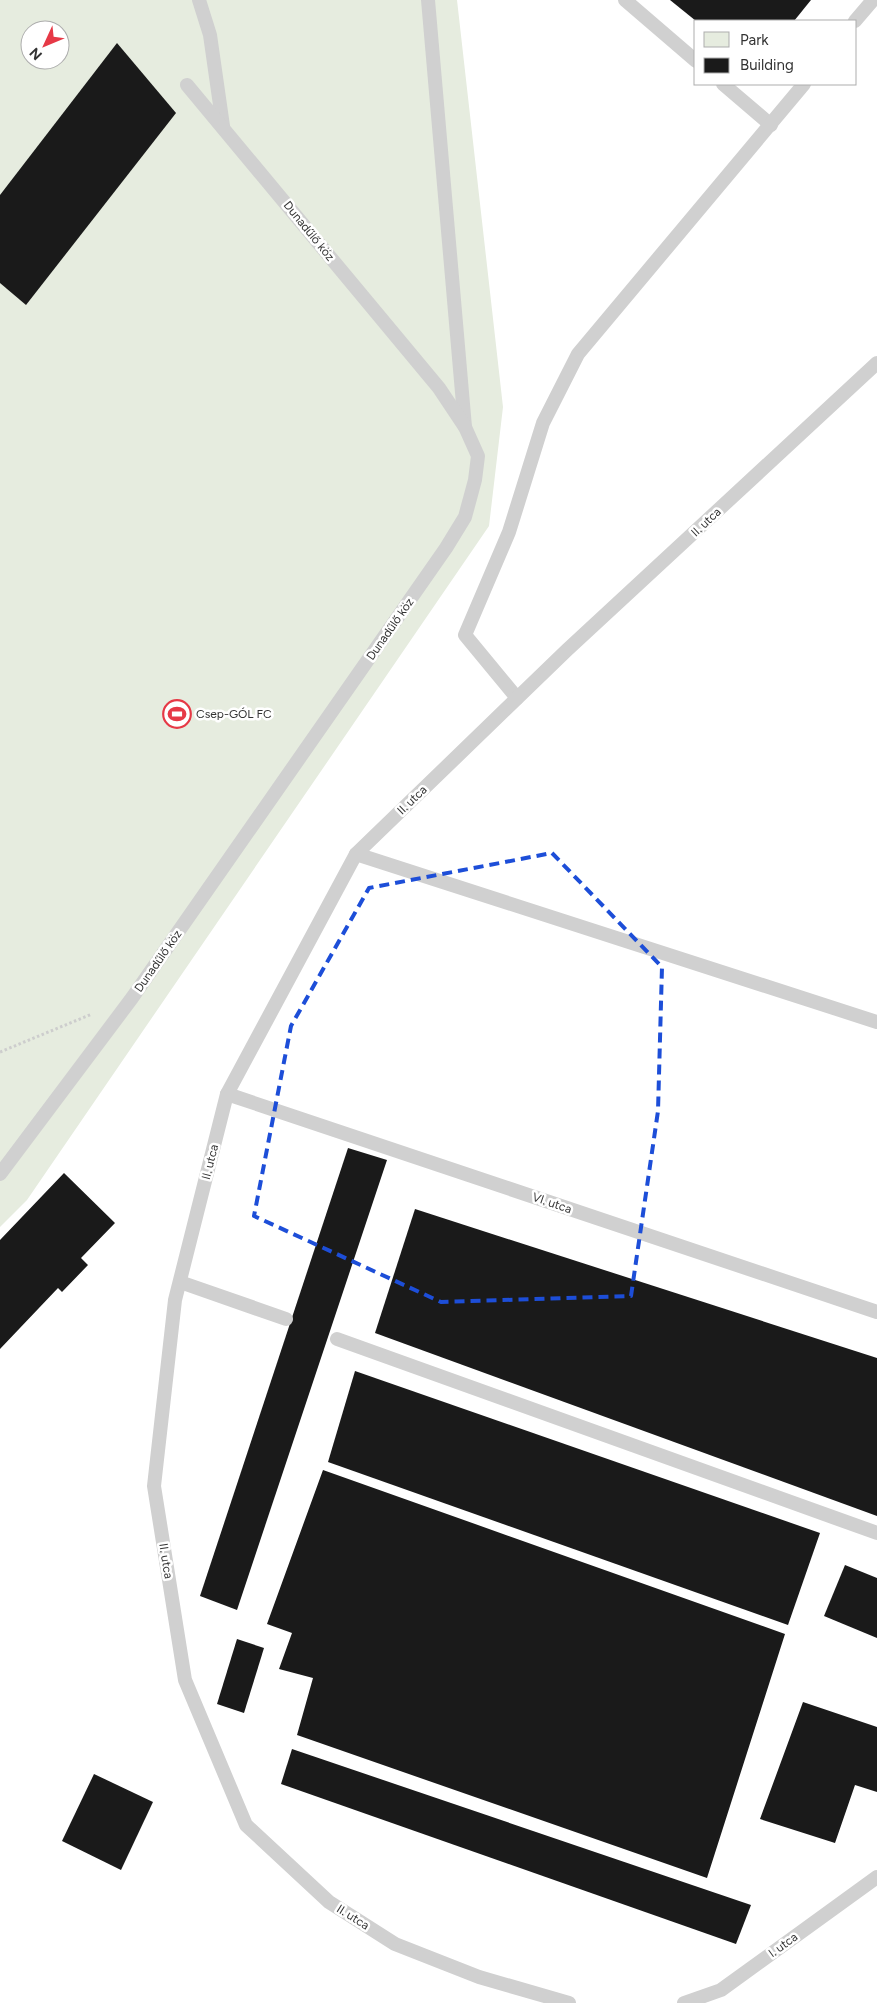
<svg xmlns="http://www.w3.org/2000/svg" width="877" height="2003" font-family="Figtree,sans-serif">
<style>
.green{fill:#e6ecdf;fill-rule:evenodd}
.building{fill:#1a1a1a}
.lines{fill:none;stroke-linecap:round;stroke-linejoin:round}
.path{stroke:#cdcdcd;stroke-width:3;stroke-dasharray:2.5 2.5;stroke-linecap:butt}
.service{stroke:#d0d0d0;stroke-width:14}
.marked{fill:none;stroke:#1d4ed8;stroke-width:4;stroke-dasharray:10 6;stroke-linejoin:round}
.labels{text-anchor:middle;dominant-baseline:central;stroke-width:5;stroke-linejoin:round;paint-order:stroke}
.street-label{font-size:12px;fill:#333;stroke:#fff}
.poi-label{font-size:12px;fill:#333;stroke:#fff;text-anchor:start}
</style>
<rect width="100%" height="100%" fill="#fff"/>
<!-- green -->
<path class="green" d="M 0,0 L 457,0 L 503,407 L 489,526 L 27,1200 L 0,1227 ZM 30,30 L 60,30 L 60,60 L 30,60 Z"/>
<!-- building -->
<g class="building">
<polygon points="670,0 811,0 794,21 696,21"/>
<polygon points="117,43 176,113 26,305 0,283 0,195"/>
<polygon points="348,1148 387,1160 237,1610 200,1596"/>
<polygon points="64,1173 115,1223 81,1258 88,1265 62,1292 58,1288 0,1349 0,1240"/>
<polygon points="415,1209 877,1358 877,1516 375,1333"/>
<polygon points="355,1371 820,1533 788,1625 328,1462"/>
<polygon points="323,1470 785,1634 707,1878 297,1735 313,1678 279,1669 292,1633 267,1624"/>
<polygon points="845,1565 877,1578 877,1638 824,1616"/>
<polygon points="237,1639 264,1648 244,1713 217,1704"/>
<polygon points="803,1702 877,1727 877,1792 855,1785 835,1843 760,1819"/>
<polygon points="292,1749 751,1905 736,1944 281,1784"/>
<polygon points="94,1774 153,1802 121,1870 62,1841"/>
</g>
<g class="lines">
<!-- path -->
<polyline class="path" points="0,1052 92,1014"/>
<!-- service -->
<g class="service">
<polyline points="199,0 210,35 223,126"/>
<polyline points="428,0 465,427"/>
<polyline points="625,0 696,61"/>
<polyline points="855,21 873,0"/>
<polyline points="723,84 771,125"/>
<polyline points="517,698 465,635 509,532 543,423 578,354 804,84"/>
<polyline points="356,854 877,1022"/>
<polyline points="227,1094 877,1312"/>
<polyline points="0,1174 132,998 446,548 465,517 475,480 478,456 465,427 439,388 187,85"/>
<polyline points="180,1282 286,1319"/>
<polyline points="337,1339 877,1533"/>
<polyline points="569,2003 479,1977 395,1944 329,1902 246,1825 185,1680 154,1486 175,1300 227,1094 356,854 567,650 877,363"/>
<polyline points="684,2003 721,1990 877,1877"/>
</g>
</g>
<!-- marked area -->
<path class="marked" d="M 552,853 L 662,967 L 658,1111 L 631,1296 L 441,1302 L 254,1216 L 291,1026 L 369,888 Z"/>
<!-- icons -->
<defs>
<symbol id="stadium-ring" viewBox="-11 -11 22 22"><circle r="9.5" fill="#fff" stroke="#e63946" stroke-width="1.5"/><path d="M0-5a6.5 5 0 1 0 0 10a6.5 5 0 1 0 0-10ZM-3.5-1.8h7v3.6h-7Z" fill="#e63946"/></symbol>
</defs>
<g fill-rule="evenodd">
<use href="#stadium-ring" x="161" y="698" width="32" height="32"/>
</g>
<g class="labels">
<!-- street labels -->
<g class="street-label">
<text transform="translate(309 231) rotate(51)">Dunadűlő köz</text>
<text transform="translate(706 522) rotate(-43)">II. utca</text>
<text transform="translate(390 629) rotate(-55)">Dunadűlő köz</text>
<text transform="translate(412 800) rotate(-44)">II. utca</text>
<text transform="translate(158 961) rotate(-55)">Dunadűlő köz</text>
<text transform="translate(210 1162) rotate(-76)">II. utca</text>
<text transform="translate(552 1203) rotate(19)">VI. utca</text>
<text transform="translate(166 1561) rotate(81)">II. utca</text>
<text transform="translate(353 1917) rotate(32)">II. utca</text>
<text transform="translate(783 1945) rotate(-36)">I. utca</text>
</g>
<!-- poi labels -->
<g class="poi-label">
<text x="196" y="714">Csep-GÓL FC</text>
</g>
</g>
<!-- legend -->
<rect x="694" y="20" width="162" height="65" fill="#ffffff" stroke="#adadad"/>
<rect x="704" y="32" width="25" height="15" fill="#e6ecdf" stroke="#adadad"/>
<text x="740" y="45" font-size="15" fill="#333333">Park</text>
<rect x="704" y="58" width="25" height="15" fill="#1a1a1a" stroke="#adadad"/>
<text x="740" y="70" font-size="15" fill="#333333">Building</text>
<!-- north arrow -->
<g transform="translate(45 45) rotate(226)"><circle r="24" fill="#ffffff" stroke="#adadad"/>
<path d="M0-4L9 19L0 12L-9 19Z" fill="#e63946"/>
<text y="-8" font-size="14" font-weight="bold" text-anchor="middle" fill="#333333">N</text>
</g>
</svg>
